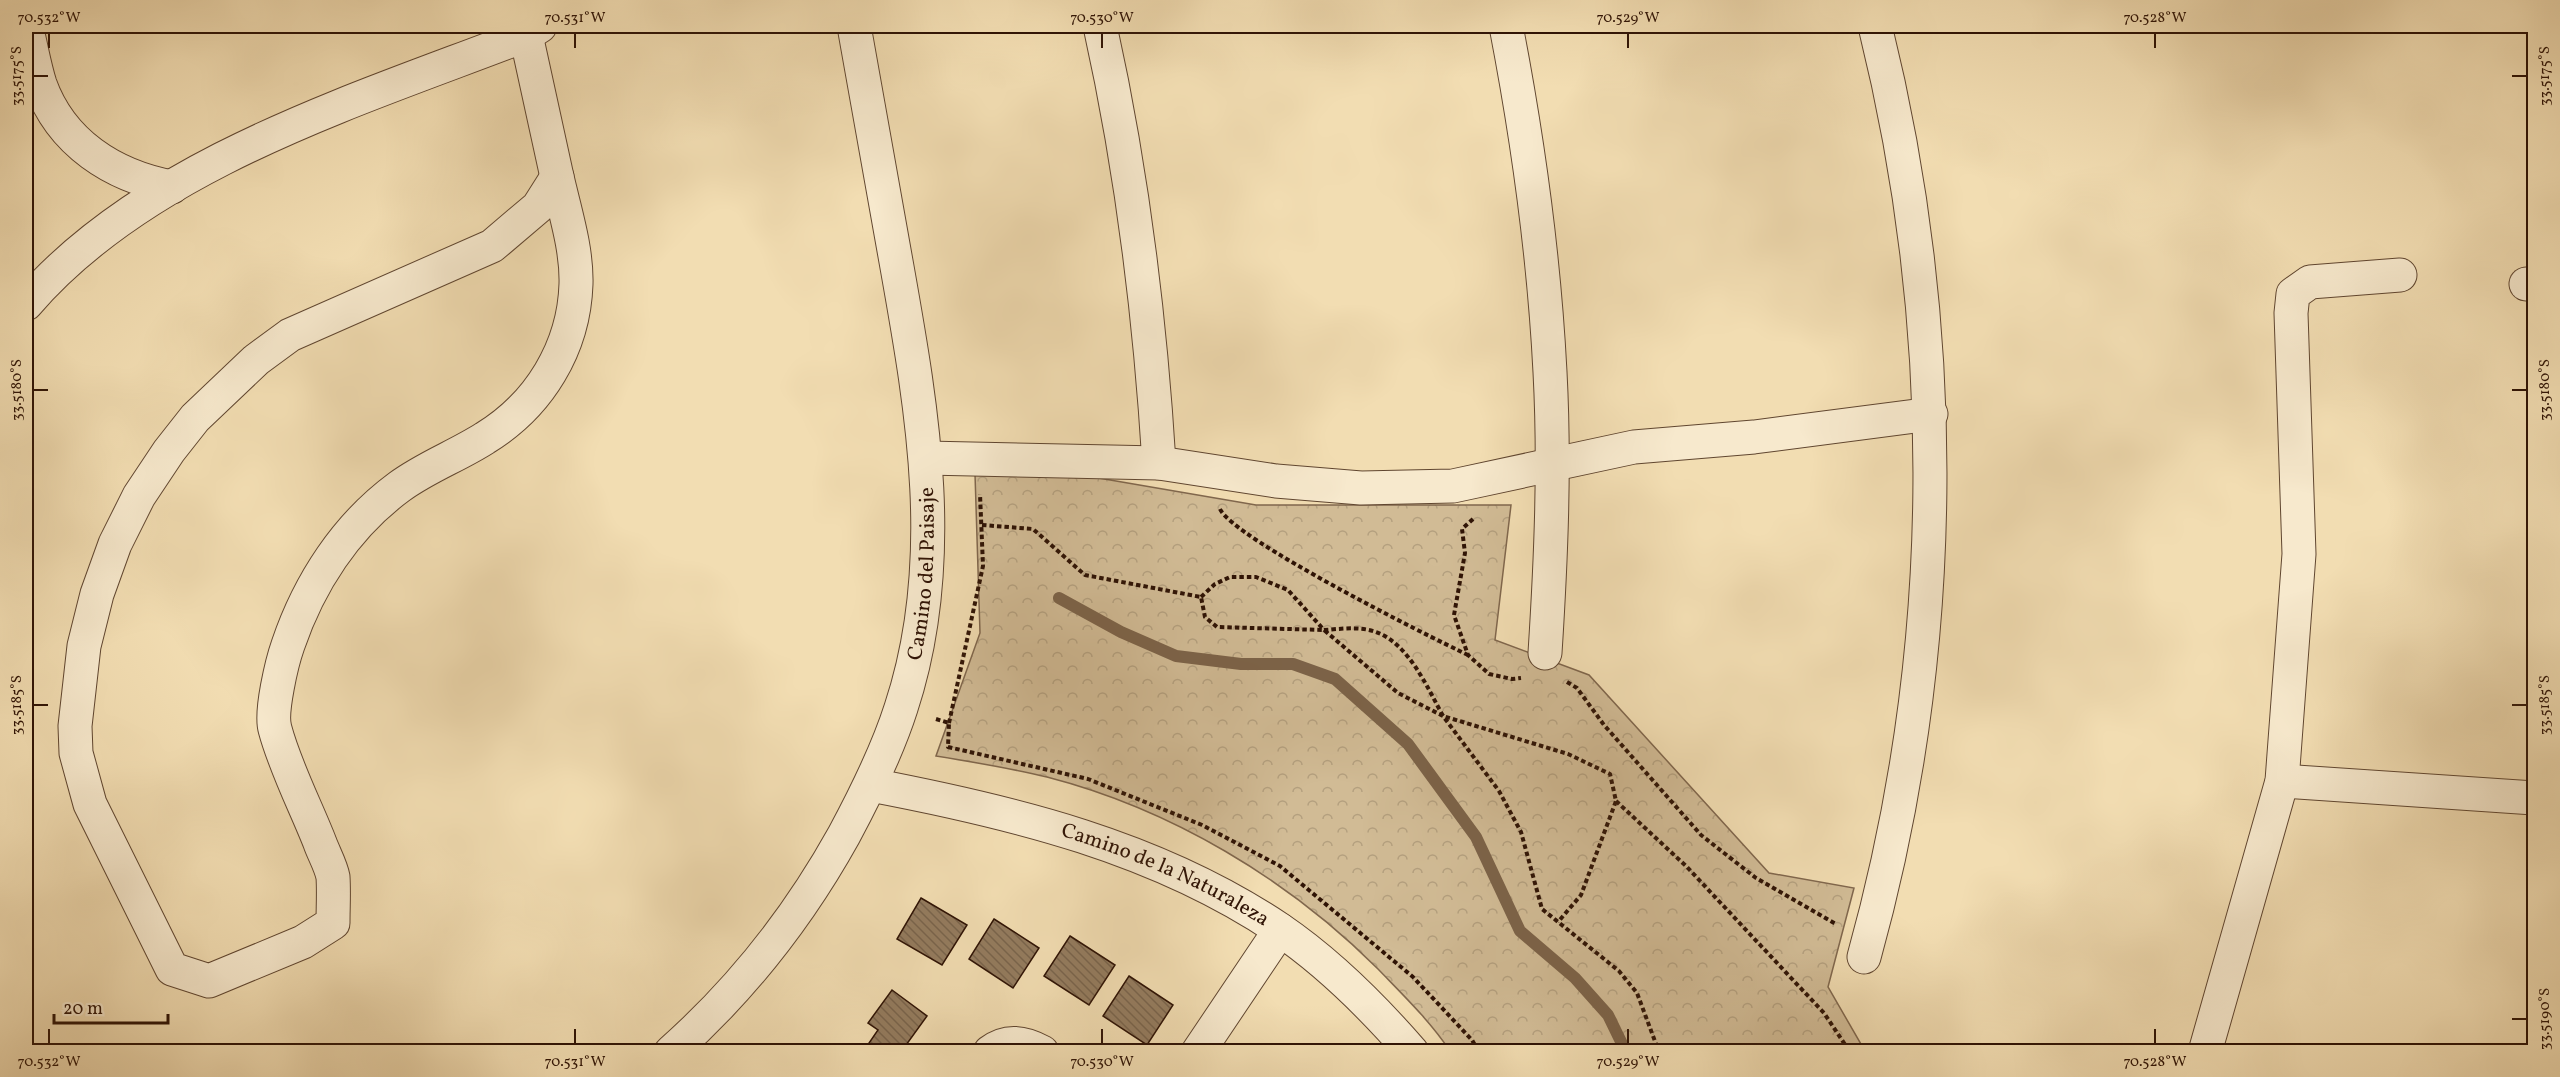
<svg xmlns="http://www.w3.org/2000/svg" width="2560" height="1077" font-family="Vollkorn,serif">
<style>
.park{fill:url(#park-crowns);stroke:#80674d;stroke-width:1.5}
.lines{fill:none;stroke-linecap:round;stroke-linejoin:round}
.stream{stroke:#7c6349;stroke-width:12}
.building{fill:url(#building-back-hatch);stroke:#2f1305;stroke-width:1.5}
.minor-casing{stroke:#604630;stroke-width:35}
.path{stroke:#2f1305;stroke-width:4;stroke-dasharray:4.5 3;stroke-linecap:butt}
.minor{stroke:#f7e9cd;stroke-width:33}
.ticks{fill:none;stroke:#2f1305;stroke-width:2}
.labels{text-anchor:middle;dominant-baseline:central;stroke-width:5;stroke-linejoin:round;paint-order:stroke}
.street-label{font-size:21px;fill:#2f1305;stroke:#f7e9cd}
.neatline{fill:none;stroke:#2f1305;stroke-width:2}
.ticks-label{font-size:15px;text-anchor:middle;fill:#2f1305}
</style>
<defs>
<pattern id="park-crowns" width="20" height="18" patternUnits="userSpaceOnUse" patternTransform="scale(1.5)"><rect width="20" height="18" fill="#d1bb95"/><path d="M2 6a3 3 0 1 1 6 0M12 15a3 3 0 1 1 6 0" fill="none" stroke="#b4a07f"/></pattern>
<pattern id="building-back-hatch" width="6" height="6" patternUnits="userSpaceOnUse" patternTransform="scale(1.5)"><rect width="6" height="6" fill="#947c5f"/><path d="M-1 5l2 2M0 0l6 6M5-1l2 2" fill="none" stroke="#79644c"/></pattern>
</defs>
<rect width="100%" height="100%" fill="#f2ddb2"/>
<filter id="stains"><feTurbulence type="fractalNoise" baseFrequency=".00333" numOctaves="4"/><feColorMatrix values="0 0 0 0 .2 0 0 0 0 .09 0 0 0 0 .02 0 0 0 .5 -.17"/></filter>
<radialGradient id="worn" r=".72"><stop offset=".6" stop-color="#630" stop-opacity="0"/><stop offset="1" stop-color="#630" stop-opacity=".3"/></radialGradient>
<!-- park -->
<path class="park" d="M 975,474 L 1081,475 L 1256,505 L 1511,505 L 1495,640 L 1589,675 L 1769,873 L 1854,888 L 1828,987 L 1865,1051 L 1450,1051 C 1430,1021 1403,995 1378,969 C 1288,879 1171,809 1047,777 C 1010,768 973,762 936,756 L 980,633 Z"/>
<g class="lines">
<!-- stream -->
<polyline class="stream" points="1059,598 1121,632 1176,656 1241,664 1293,664 1335,679 1408,744 1476,837 1520,931 1575,978 1608,1015 1626,1052"/>
</g>
<!-- building -->
<g class="building">
<polygon points="921,898 967,925 942,965 897,939"/>
<polygon points="994,919 1039,948 1013,988 969,959"/>
<polygon points="1070,936 1115,965 1089,1005 1044,976"/>
<polygon points="1129,976 1173,1005 1147,1045 1103,1016"/>
<polygon points="892,990 927,1016 901,1052 880,1052 869,1043 878,1030 868,1023"/>
</g>
<g class="lines">
<defs>
<g id="minor">
<path d="M 26,26 C 31,45 34,65 40,84 C 61,143 113,176 172,187"/>
<path d="M 1100,26 C 1132,170 1150,315 1159,463"/>
<path d="M 1506,26 C 1528,140 1544,255 1550,372 C 1555,466 1551,559 1545,653"/>
<polyline points="526,35 557,177"/>
<path d="M 557,177 C 565,212 577,249 576,284 C 574,348 539,405 485,438 C 457,456 426,467 399,487 C 346,526 309,583 288,645 C 282,662 270,712 275,729 C 285,767 306,807 320,843 C 324,854 331,866 333,877 C 334,892 333,908 333,923 L 303,942 L 209,981 L 172,969 L 90,804 L 76,753 L 75,726 L 84,646 L 97,594 L 115,544 L 139,496 L 169,451 L 195,418 L 256,360 L 290,335 L 492,246 L 538,207 Z"/>
<polyline points="2526,284 2534,285"/>
<path d="M 26,304 C 146,164 358,100 526,35 L 540,26"/>
<polyline points="926,458 1159,463 1276,481 1361,488 1453,486 1634,447 1754,437 1931,414"/>
<polyline points="2282,781 2534,798"/>
<path id="s1" d="M 871,785 C 1013,812 1157,847 1279,929 C 1329,963 1372,1006 1412,1052"/>
<path d="M 1864,957 C 1949,652 1951,332 1875,26"/>
<path id="s2" d="M 671,1052 C 741,990 799,916 844,835 C 866,794 887,752 901,708 C 949,563 923,413 897,267 C 883,186 868,106 854,26"/>
<path d="M 990,1052 C 1007,1039 1024,1042 1042,1052"/>
<polyline points="1198,1052 1280,930"/>
<polyline points="2205,1052 2282,781 2299,554 2291,313 2293,294 2310,282 2400,275"/>
</g>
</defs>
<!-- minor casing -->
<use href="#minor" class="minor-casing"/>
<!-- path -->
<g class="path">
<path d="M 1220,509 C 1234,539 1428,636 1468,655"/>
<polyline points="1473,519 1462,529 1465,553 1454,615 1468,655 1489,674 1512,679 1521,678"/>
<polyline points="982,525 1033,529 1085,575 1201,597 1205,617 1217,627 1324,630 1398,693 1443,716 1499,791 1521,832 1542,909 1619,971 1637,993 1659,1052"/>
<path d="M 1201,597 L 1215,584 L 1230,577 L 1256,577 L 1288,590 L 1324,630 C 1340,629 1360,626 1376,632 C 1409,644 1427,687 1443,716 L 1568,754 L 1610,774 L 1616,801 L 1581,895 L 1558,922"/>
<polyline points="1567,682 1577,688 1604,725 1701,835 1756,878 1836,924"/>
<polyline points="936,719 949,723 948,747 1088,779 1202,825 1280,866 1413,977 1472,1040 1479,1052"/>
<polyline points="949,723 983,566 980,494"/>
<polyline points="1616,801 1686,866 1824,1013 1850,1052"/>
</g>
<!-- minor -->
<use href="#minor" class="minor"/>
</g>
<!-- ticks -->
<path class="ticks" d="M 49,33 L 49,48M 575,33 L 575,48M 1102,33 L 1102,48M 1628,33 L 1628,48M 2155,33 L 2155,48M 33,76 L 48,76M 2512,76 L 2527,76M 33,390 L 48,390M 2512,390 L 2527,390M 33,705 L 48,705M 2512,705 L 2527,705M 2512,1019 L 2527,1019M 49,1029 L 49,1044M 575,1029 L 575,1044M 1102,1029 L 1102,1044M 1628,1029 L 1628,1044M 2155,1029 L 2155,1044"/>
<g class="labels">
<!-- street labels -->
<g class="street-label">
<text stroke="none"><textPath href="#s2" startOffset="555">Camino del Paisaje</textPath></text>
<text stroke="none"><textPath href="#s1" startOffset="309">Camino de la Naturaleza</textPath></text>
</g>
</g>
<!-- margin -->
<rect width="2560" height="1077" fill="none" stroke="#f2ddb2" stroke-width="66"/>
<!-- scale -->
<path d="M54 1014v9h114v-9" fill="none" stroke="#2f1305" stroke-width="3"/>
<text x="63" y="1014" font-size="18" fill="#2f1305" stroke="#f7e9cd" stroke-width="4.5" paint-order="stroke">20 m</text>
<rect x="33" y="33" width="2494" height="1011" class="neatline"/>
<g class="ticks-label">
<text x="49" y="22">70.532°W</text>
<text x="575" y="22">70.531°W</text>
<text x="1102" y="22">70.530°W</text>
<text x="1628" y="22">70.529°W</text>
<text x="2155" y="22">70.528°W</text>
<text transform="translate(16 76) rotate(-90)" y="5">33.5175°S</text>
<text transform="translate(2544 76) rotate(-90)" y="5">33.5175°S</text>
<text transform="translate(16 390) rotate(-90)" y="5">33.5180°S</text>
<text transform="translate(2544 390) rotate(-90)" y="5">33.5180°S</text>
<text transform="translate(16 705) rotate(-90)" y="5">33.5185°S</text>
<text transform="translate(2544 705) rotate(-90)" y="5">33.5185°S</text>
<text transform="translate(2544 1019) rotate(-90)" y="5">33.5190°S</text>
<text x="49" y="1066">70.532°W</text>
<text x="575" y="1066">70.531°W</text>
<text x="1102" y="1066">70.530°W</text>
<text x="1628" y="1066">70.529°W</text>
<text x="2155" y="1066">70.528°W</text>
</g>
<rect width="100%" height="100%" filter="url(#stains)"/>
<rect width="100%" height="100%" fill="url(#worn)"/>
</svg>
